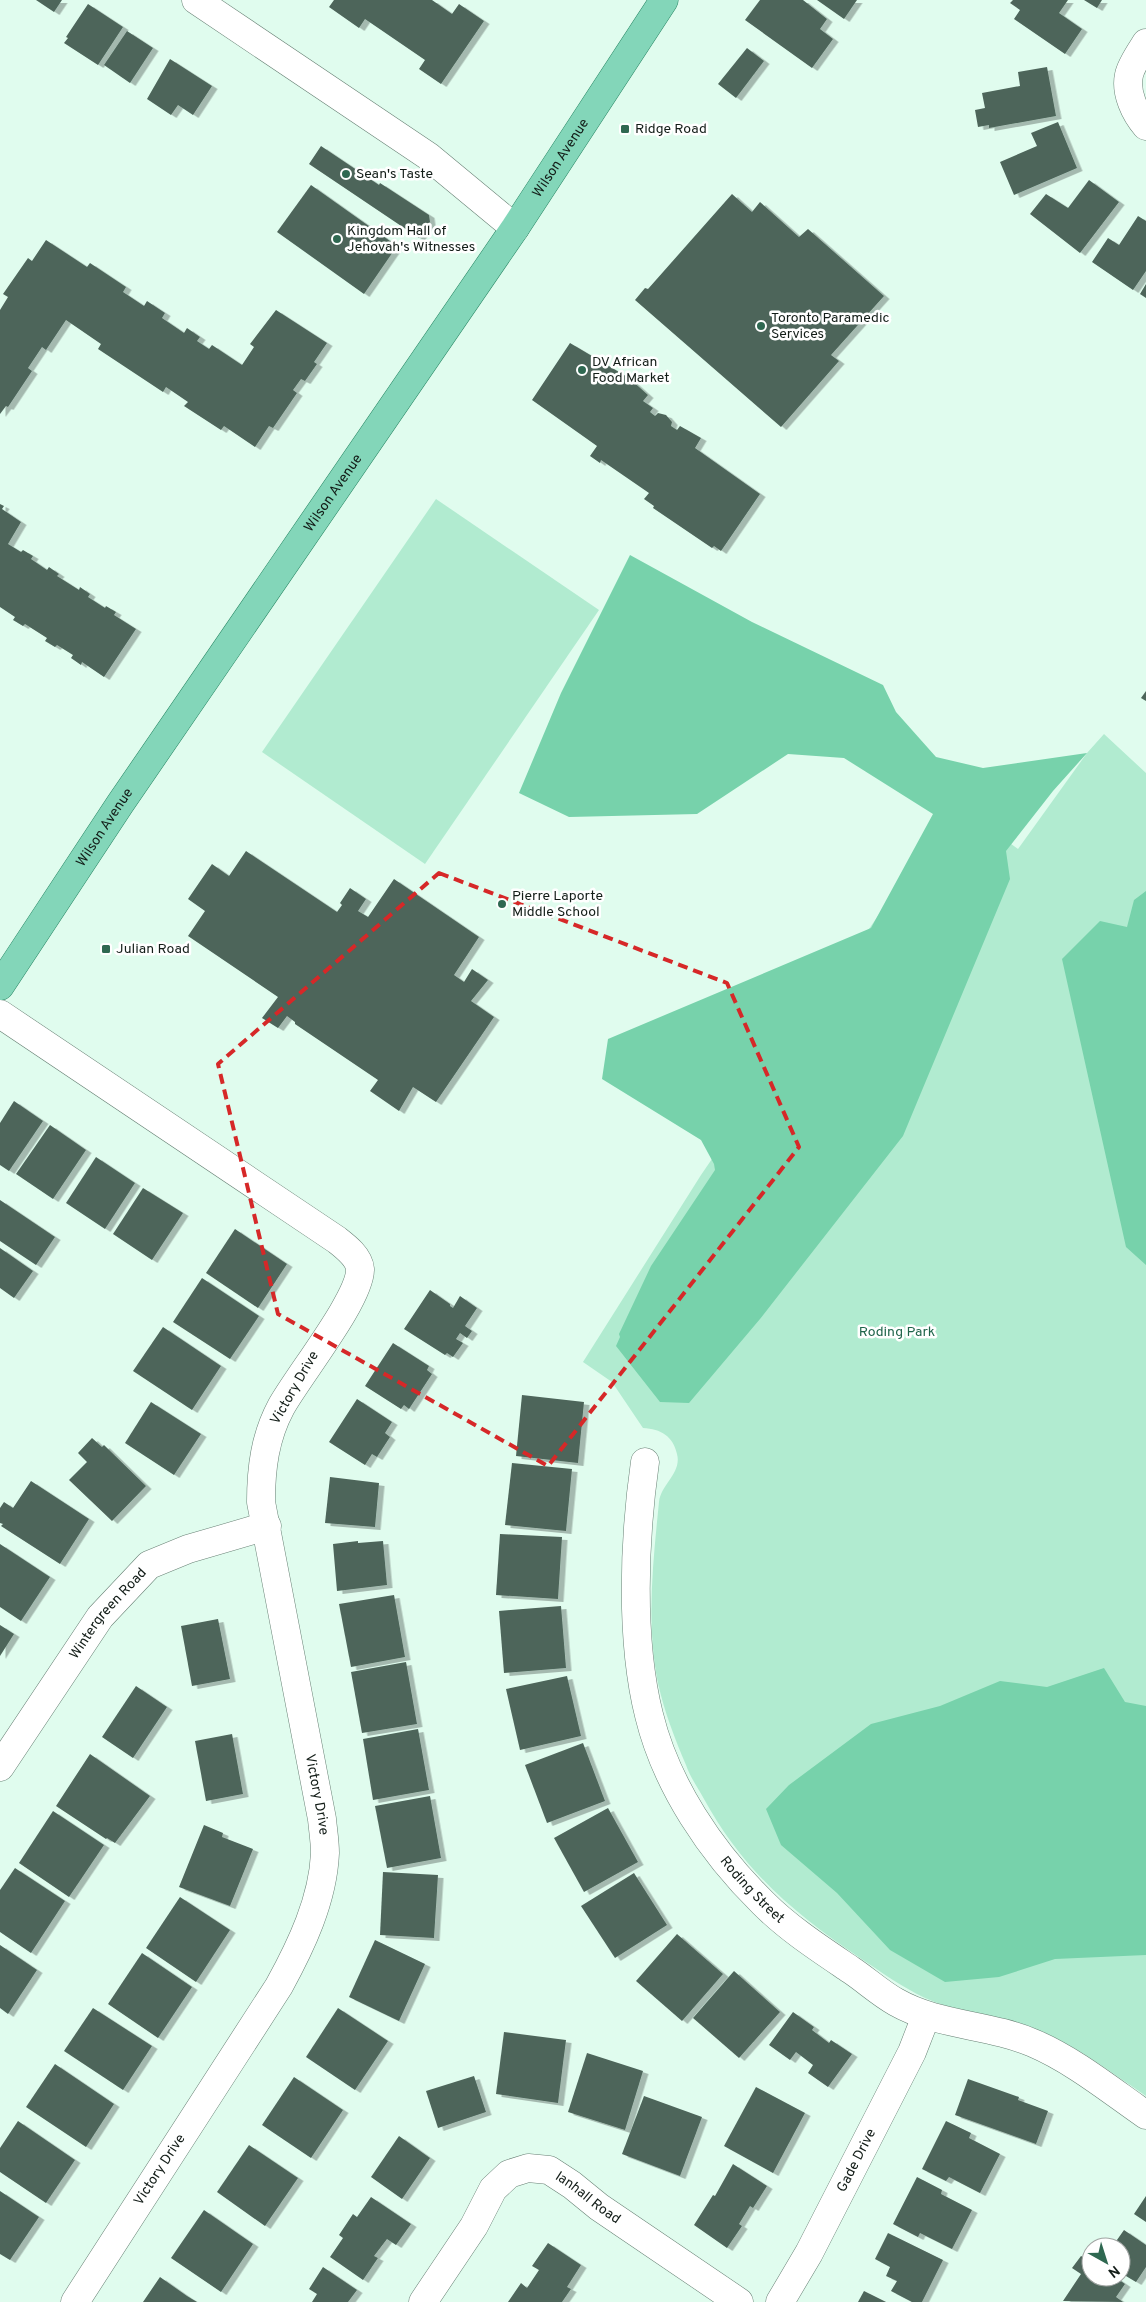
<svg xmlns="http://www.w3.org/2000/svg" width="1146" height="2302" font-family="Overpass,sans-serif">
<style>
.green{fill:#b1ebd0}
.forest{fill:#77d2ab}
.building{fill:#4d655a;filter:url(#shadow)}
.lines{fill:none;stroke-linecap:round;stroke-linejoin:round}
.minor-casing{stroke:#688175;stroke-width:29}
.major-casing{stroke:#268462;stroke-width:29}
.minor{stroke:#fff;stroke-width:28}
.major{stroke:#83d6b9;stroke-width:28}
.marked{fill:none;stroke:#d62828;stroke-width:4;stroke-dasharray:10 6;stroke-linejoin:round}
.poi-dot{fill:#2f6851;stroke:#fff;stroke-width:2}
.labels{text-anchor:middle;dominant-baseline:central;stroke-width:5;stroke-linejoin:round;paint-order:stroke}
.poi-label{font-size:14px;fill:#131d18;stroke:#fff;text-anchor:start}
.street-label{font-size:14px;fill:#131d18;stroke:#fff}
.park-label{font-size:14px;fill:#20654b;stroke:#fff}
</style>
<defs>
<filter id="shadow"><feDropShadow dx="5.5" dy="3" stdDeviation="0" flood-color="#0004"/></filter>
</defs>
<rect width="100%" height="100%" fill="#e0fcee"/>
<!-- green -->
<g class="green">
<polygon points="436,499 599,610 425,864 262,752"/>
<path d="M 1104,734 L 1146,773 L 1146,2096 C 1106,2069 1068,2039 1022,2024 C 990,2014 955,2012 925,1998 C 902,1987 881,1972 860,1958 C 794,1914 742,1869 704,1799 C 698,1788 690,1777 686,1765 C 675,1739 664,1711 658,1683 C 646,1624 653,1562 659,1502 C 661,1484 682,1473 677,1454 C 673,1436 661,1429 643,1428 L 612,1382 L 583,1362 L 701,1175 L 955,803 L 1018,849 L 1087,753 Z"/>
</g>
<!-- forest -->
<g class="forest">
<polygon points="630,555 752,622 883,685 896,712 936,757 983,768 1087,753 1053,791 1006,851 1010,879 903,1136 760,1319 689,1403 660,1402 616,1346 620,1337 619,1334 651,1266 715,1170 714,1164 701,1140 602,1079 608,1039 871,928 933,814 844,758 788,754 697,814 569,817 519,793 561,693"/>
<polygon points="1146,891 1146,1265 1126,1247 1062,959 1100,921 1127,927 1134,900"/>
<polygon points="1104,1668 1125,1702 1146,1706 1146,1955 1055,1959 999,1977 945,1982 890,1950 837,1893 781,1845 766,1809 789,1785 871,1724 940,1706 1000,1681 1047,1687"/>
</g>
<!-- building -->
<g class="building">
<polygon points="36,0 62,0 54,12"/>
<polygon points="334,0 432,0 452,14 459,4 484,21 441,84 419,69 425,60 365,19 359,28 329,7"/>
<polygon points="760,0 803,0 827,19 820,29 833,39 812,68 745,20"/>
<polygon points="817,0 857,0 844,19"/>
<polygon points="1013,0 1068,0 1059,13 1082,29 1065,54 1014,19 1020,10 1010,3"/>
<polygon points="1084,0 1102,0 1097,8"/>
<polygon points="88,4 123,27 98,65 64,43 68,38 66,37"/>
<polygon points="127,31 153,48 130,83 104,65"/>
<polygon points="747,48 764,61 736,98 718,84"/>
<polygon points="170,59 212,86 193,115 178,105 171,115 147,99"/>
<polygon points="1047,67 1056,116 989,128 989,125 978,127 975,110 985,108 982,93 1020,86 1018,72"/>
<polygon points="1058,122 1077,168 1014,195 1000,162 1037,146 1031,133"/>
<polygon points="321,146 379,185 380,183 429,215 430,222 419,238 309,164"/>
<polygon points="1089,180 1119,202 1080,253 1030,214 1046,194 1068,208"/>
<polygon points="311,185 397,246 364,294 277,232"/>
<polygon points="732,194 752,212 760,202 799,237 808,229 884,296 831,355 839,361 781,427 635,300 645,288 648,289"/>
<polygon points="1138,216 1146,221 1146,271 1133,290 1092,262 1108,238 1119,245"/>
<polygon points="46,240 87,267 90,263 126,287 123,292 144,306 147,301 165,313 162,318 184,333 187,328 200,337 197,341 209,349 212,345 242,365 254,347 250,344 276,310 327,343 314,362 317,364 305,381 301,379 293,390 297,393 273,428 269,426 255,447 224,426 221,430 184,406 188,402 166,387 163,392 98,349 101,344 66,320 46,350 42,347 28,368 32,371 8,407 6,406 0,414 0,310 8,297 3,294 28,258 32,261"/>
<polygon points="1146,284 1146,298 1140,294"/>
<polygon points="570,343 629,378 648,395 643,401 653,408 650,412 655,416 658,413 666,415 672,422 671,426 677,430 680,426 701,438 695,448 760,494 721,551 714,546 712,548 653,508 654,506 644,499 649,493 601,460 600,463 590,456 597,446 532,400"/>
<polygon points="0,504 4,506 2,509 21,522 8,544 21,552 23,550 33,556 31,559 47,570 49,567 59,574 57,576 79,590 80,587 90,594 88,597 105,608 106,606 116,612 114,615 136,629 104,677 82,662 81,665 71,658 73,655 57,645 55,647 45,641 47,638 25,624 23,626 13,620 15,617 0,607"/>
<polygon points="1146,691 1146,701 1141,698"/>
<polygon points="246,851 337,912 342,905 340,903 350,888 366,899 358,911 368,917 394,879 479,937 454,975 464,982 472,969 488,980 471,1001 494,1017 436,1102 413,1087 399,1111 370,1091 378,1080 295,1024 295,1022 287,1016 278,1028 262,1018 278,997 188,936 205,911 188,899 212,864 229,876"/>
<polygon points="14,1101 43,1121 9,1171 0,1165 0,1123"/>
<polygon points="50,1125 86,1150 53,1199 16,1174"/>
<polygon points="96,1157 135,1183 105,1229 66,1203"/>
<polygon points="143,1188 183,1213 152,1260 113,1234"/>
<polygon points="0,1200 55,1237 36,1265 0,1241"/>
<polygon points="235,1229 287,1264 258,1308 206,1273"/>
<polygon points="0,1248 33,1271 14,1298 0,1288"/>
<polygon points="202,1278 259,1316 230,1359 173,1322"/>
<polygon points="430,1290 450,1304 450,1306 453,1308 460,1296 477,1308 465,1326 472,1331 467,1338 460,1333 456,1339 463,1343 453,1357 447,1353 445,1355 404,1329"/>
<polygon points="163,1327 221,1366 192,1410 133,1371"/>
<polygon points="393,1343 429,1366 427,1370 432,1374 409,1409 404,1405 401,1409 365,1386"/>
<polygon points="522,1395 584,1402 578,1463 516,1456"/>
<polygon points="357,1399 392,1422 385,1433 390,1437 377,1457 372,1454 365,1465 329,1442"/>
<polygon points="151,1402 201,1434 174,1475 125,1443"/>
<polygon points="92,1438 102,1447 104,1445 146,1486 112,1521 69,1480 87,1462 78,1453"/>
<polygon points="512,1463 572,1469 566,1531 505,1525"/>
<polygon points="330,1477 379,1483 375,1527 325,1523"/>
<polygon points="31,1481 89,1519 60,1564 1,1526 3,1524 0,1523 0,1508 4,1502 13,1508"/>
<polygon points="500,1534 562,1537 558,1599 496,1595"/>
<polygon points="358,1541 358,1543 383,1541 387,1585 337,1591 333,1544"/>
<polygon points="0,1544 50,1577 21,1621 0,1607"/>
<polygon points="394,1595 405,1657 351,1667 339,1604"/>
<polygon points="561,1606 566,1668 504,1673 499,1611"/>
<polygon points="218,1619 230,1679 192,1686 181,1626"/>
<polygon points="0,1625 14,1634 0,1656"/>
<polygon points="406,1662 417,1724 362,1733 351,1672"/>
<polygon points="567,1676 581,1736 520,1750 506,1689"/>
<polygon points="136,1686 167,1707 133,1758 102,1737"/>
<polygon points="418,1729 429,1790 373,1800 363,1739"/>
<polygon points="232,1734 243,1794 206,1801 195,1741"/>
<polygon points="583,1743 605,1801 547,1823 525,1765"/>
<polygon points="90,1754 150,1796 115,1843 107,1838 106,1839 56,1806"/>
<polygon points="430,1796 441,1858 387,1868 375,1806"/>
<polygon points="608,1808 638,1862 584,1892 554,1838"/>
<polygon points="53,1811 104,1845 69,1897 19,1863"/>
<polygon points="204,1825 223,1833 222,1837 253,1849 230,1906 179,1887"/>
<polygon points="15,1868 65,1901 31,1953 0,1932 0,1890"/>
<polygon points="383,1872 438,1875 434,1938 380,1935"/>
<polygon points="634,1873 667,1925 615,1958 581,1906"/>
<polygon points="180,1897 230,1930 196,1982 146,1948"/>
<polygon points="677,1934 723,1974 682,2021 636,1981"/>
<polygon points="375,1940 425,1964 399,2021 349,1997"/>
<polygon points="0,1945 37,1970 8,2014 0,2008"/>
<polygon points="142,1953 192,1987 158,2038 108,2004"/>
<polygon points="734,1971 780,2012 739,2058 693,2018"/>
<polygon points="93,2008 152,2046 123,2090 64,2051"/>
<polygon points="338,2008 388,2041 355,2090 306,2057"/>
<polygon points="793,2012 814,2027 812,2030 829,2043 831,2040 852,2054 828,2087 808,2073 813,2065 796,2052 790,2060 769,2045"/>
<polygon points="504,2032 566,2040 558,2103 496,2094"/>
<polygon points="587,2053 643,2071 625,2130 568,2112"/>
<polygon points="55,2064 114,2104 86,2147 26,2107"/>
<polygon points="474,2076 486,2112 438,2128 426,2091"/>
<polygon points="294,2077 343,2110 311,2158 262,2125"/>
<polygon points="968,2079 1019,2097 1018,2100 1048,2111 1036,2144 955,2115"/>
<polygon points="756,2087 805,2113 773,2173 724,2146"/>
<polygon points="644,2096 702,2117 680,2176 622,2154"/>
<polygon points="18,2121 75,2160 46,2203 0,2172 0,2148"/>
<polygon points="946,2121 971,2133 969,2138 1000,2154 980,2193 949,2177 946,2181 922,2169"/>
<polygon points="399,2136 430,2158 402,2199 371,2177"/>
<polygon points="249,2145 298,2178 265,2226 217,2192"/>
<polygon points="733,2164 767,2186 753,2208 750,2206 739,2224 742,2226 727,2248 694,2225 713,2195 715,2196"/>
<polygon points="917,2177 942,2190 941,2194 972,2210 952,2249 920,2233 918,2237 893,2224"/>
<polygon points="0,2191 39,2217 10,2260 0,2254"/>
<polygon points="1146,2196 1146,2222 1134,2214"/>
<polygon points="371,2197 411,2224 396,2245 387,2239 374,2256 378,2258 363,2280 330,2257 343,2238 339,2235 353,2214 357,2217"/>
<polygon points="204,2210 253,2244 221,2292 171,2258"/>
<polygon points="1124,2230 1146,2245 1146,2267 1136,2282 1121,2273 1121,2247 1112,2247"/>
<polygon points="888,2233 943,2260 922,2302 912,2302 891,2291 897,2281 886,2276 890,2267 875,2259"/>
<polygon points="548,2243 581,2265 567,2287 571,2289 562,2302 508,2302 521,2283 527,2288 539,2270 532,2266"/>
<polygon points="1081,2256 1091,2261 1091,2277 1115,2277 1125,2284 1116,2297 1123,2302 1063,2301 1081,2274 1072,2268"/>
<polygon points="323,2267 357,2290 348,2302 312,2302 317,2294 309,2289"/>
<polygon points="160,2277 187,2296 197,2302 143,2302"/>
<polygon points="864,2291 886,2302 858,2302"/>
</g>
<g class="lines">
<defs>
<g id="minor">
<polyline points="196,0 428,156 515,228"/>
<path d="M 1146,43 C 1141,51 1131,65 1129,75 C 1125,93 1135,113 1146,126"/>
<path id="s1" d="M 0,1014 L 337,1240 C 346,1247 359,1257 360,1269 C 361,1298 298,1376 281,1407 C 265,1437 261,1468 261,1502 L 322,1819 C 323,1830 325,1842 325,1853 C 323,1900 301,1946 279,1986 L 75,2302"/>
<path id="s2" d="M 645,1462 C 634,1539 630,1639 649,1715 C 666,1785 711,1852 763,1903 C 789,1929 820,1949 851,1970 C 866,1980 880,1993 896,2002 C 938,2026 989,2024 1033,2043 C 1073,2060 1110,2090 1146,2115"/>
<path id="s3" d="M 0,1767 L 100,1617 L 149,1565 L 188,1549 L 267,1526"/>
<path id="s4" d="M 423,2302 L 474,2226 L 493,2189 L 509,2174 L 528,2168 L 549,2170 L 572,2185 L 599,2207 L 739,2302"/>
<path id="s5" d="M 780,2302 L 809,2253 L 912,2052 L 926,2016"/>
</g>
<g id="major">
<path id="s6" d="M 0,986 L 120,804 L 515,228 L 664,0"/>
</g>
</defs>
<!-- minor casing -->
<use href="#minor" class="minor-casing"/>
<!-- major casing -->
<use href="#major" class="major-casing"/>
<!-- minor -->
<use href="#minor" class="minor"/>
<!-- major -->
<use href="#major" class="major"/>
</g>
<!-- marked area -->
<path class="marked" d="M 439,873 L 727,983 L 799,1147 L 548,1466 L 278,1314 L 218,1064 Z"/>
<!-- markers -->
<g class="poi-dot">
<rect x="620" y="124" width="10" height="10" rx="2.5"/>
<circle cx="346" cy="174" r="5"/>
<circle cx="337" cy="239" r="5"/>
<circle cx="761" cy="326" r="5"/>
<circle cx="582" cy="370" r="5"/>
<circle cx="502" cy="904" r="5"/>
<rect x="101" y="944" width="10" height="10" rx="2.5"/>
</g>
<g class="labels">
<!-- poi labels -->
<g class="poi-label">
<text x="635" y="129">Ridge Road</text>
<text x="356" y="174">Sean's Taste</text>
<text x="347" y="231">Kingdom Hall of<tspan x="347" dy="16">Jehovah's Witnesses</tspan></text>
<text x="771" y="318">Toronto Paramedic<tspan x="771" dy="16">Services</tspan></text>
<text x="592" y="362">DV African<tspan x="592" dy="16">Food Market</tspan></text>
<text x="512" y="896">Pierre Laporte<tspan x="512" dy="16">Middle School</tspan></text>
<text x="116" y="949">Julian Road</text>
</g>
<!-- street labels -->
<g class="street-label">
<text stroke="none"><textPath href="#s6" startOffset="1000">Wilson Avenue</textPath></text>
<text stroke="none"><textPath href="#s6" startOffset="595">Wilson Avenue</textPath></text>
<text stroke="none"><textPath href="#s6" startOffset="190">Wilson Avenue</textPath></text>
<text transform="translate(295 1388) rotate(-60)">Victory Drive</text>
<text stroke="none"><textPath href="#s3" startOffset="188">Wintergreen Road</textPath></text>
<text stroke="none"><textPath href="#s1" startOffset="1000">Victory Drive</textPath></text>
<text stroke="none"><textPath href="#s2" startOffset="460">Roding Street</textPath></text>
<text stroke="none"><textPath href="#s5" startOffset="161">Gade Drive</textPath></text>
<text transform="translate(160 2170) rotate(-57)">Victory Drive</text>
<text stroke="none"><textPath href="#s4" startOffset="244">Ianhall Road</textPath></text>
</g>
<!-- park labels -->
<g class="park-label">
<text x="897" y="1332">Roding Park</text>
</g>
</g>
<!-- north arrow -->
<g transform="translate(1106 2262) rotate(141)"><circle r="24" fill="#ffffff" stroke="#a1a5a3"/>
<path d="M0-4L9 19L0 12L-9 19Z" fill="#2f6851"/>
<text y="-8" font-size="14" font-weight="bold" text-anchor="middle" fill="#131d18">N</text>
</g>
</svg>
